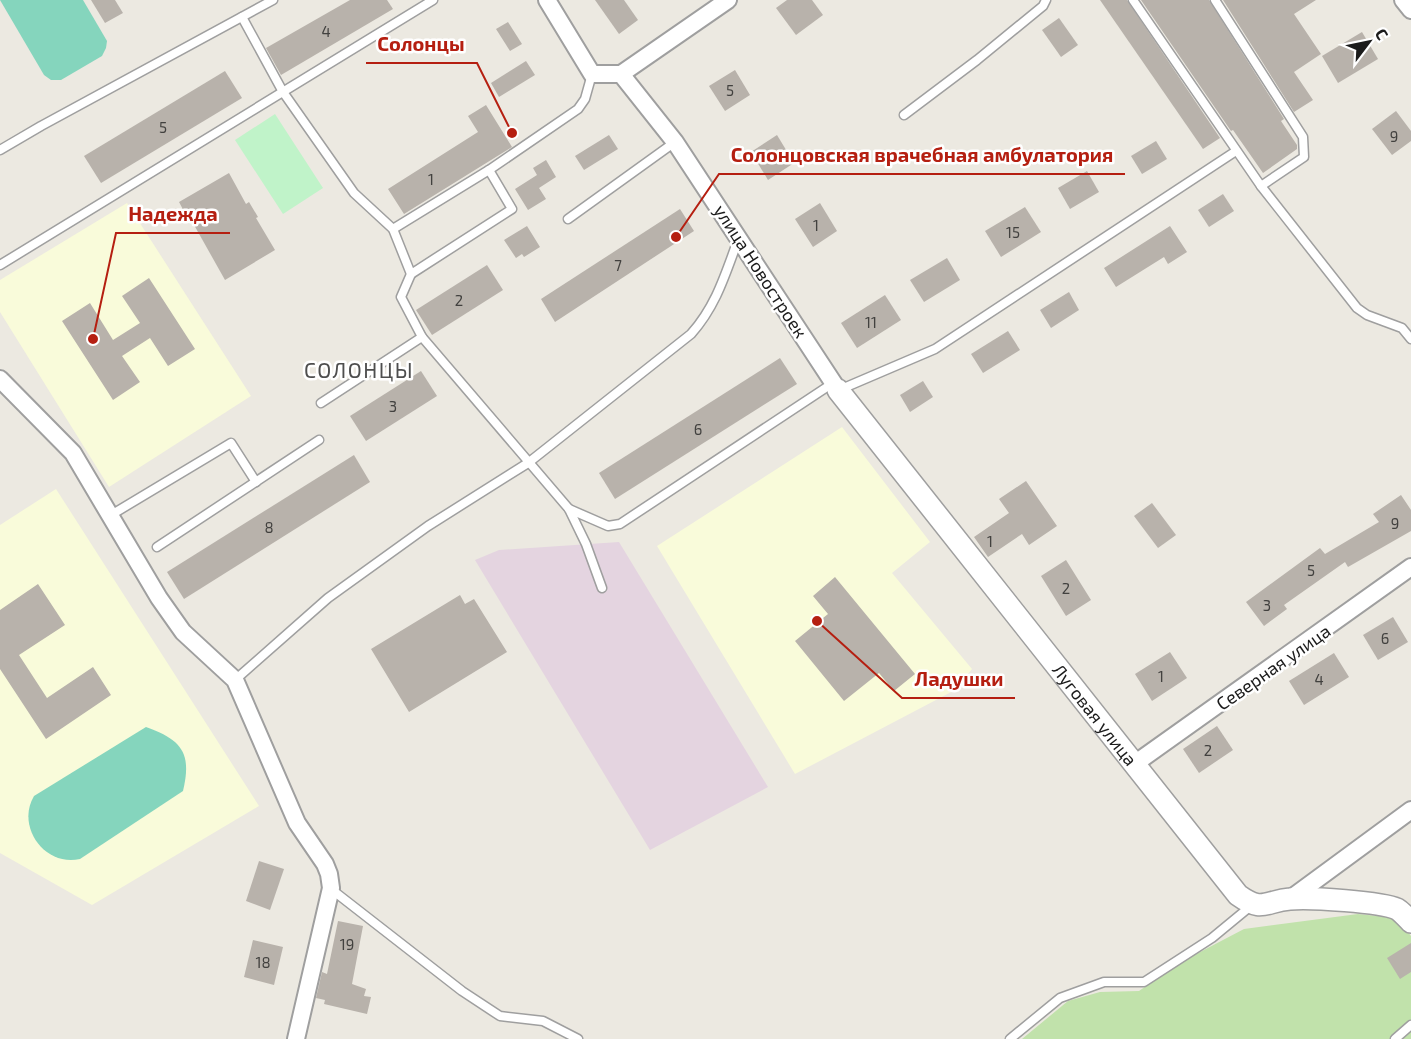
<svg xmlns="http://www.w3.org/2000/svg" width="1411" height="1039" font-family="'Exo 2',sans-serif">
<style>
.industrial{fill:#e4d4e0}
.education{fill:#f9fbda}
.grass{fill:#c1e2ab}
.park{fill:#c0f3c9}
.pitch{fill:#85d5bd}
.building{fill:#b8b2ab}
.lines{fill:none;stroke-linecap:round;stroke-linejoin:round}
.service-casing{stroke:#9f9f9f;stroke-width:11}
.minor-casing{stroke:#9f9f9f;stroke-width:20}
.tertiary-casing{stroke:#9f9f9f;stroke-width:24}
.service{stroke:#fff;stroke-width:8}
.minor{stroke:#fff;stroke-width:16}
.tertiary{stroke:#fff;stroke-width:21}
.labels{text-anchor:middle;dominant-baseline:central;stroke-width:5;stroke-linejoin:round;paint-order:stroke}
.number-label{font-size:15px;fill:#42413f}
.street-label{font-size:18px;fill:#1b1b1b;stroke:#fff}
.quarter-label{font-size:21px;letter-spacing:1.5px;fill:#4e4e4e;stroke:#fff}
.leader{fill:none;stroke:#b51f11;stroke-width:2}
.callout-dot{fill:#b51f11;stroke:#fff;stroke-width:2}
.callout-label{font-size:20px;text-anchor:middle;font-weight:bold;fill:#b51f11;stroke:#fff;stroke-width:5;stroke-linejoin:round;paint-order:stroke}
</style>
<rect width="100%" height="100%" fill="#ece9e1"/>
<!-- industrial -->
<polygon class="industrial" points="619,542 768,787 650,850 475,560 499,550"/>
<!-- education -->
<g class="education">
<polygon points="127,203 251,396 109,487 0,312 0,280"/>
<polygon points="842,427 930,542 892,573 972,669 955,690 795,774 657,546"/>
<polygon points="56,489 259,806 92,905 0,853 0,525"/>
</g>
<!-- grass -->
<polygon class="grass" points="1358,914 1397,918 1411,936 1411,1039 1022,1039 1068,1001 1100,992 1139,991 1181,962 1244,929"/>
<!-- park -->
<polygon class="park" points="275,114 323,188 283,214 235,140"/>
<!-- pitch -->
<g class="pitch">
<polygon points="0,0 83,0 107,41 106,48 102,56 61,80 51,80 44,75"/>
<path d="M 146,727 C 182,740 192,753 183,791 L 80,859 C 44,867 16,826 34,796 Z"/>
</g>
<!-- building -->
<g class="building">
<polygon points="91,0 115,0 123,13 105,23"/>
<polygon points="350,0 387,0 393,9 281,75 266,48"/>
<polygon points="595,0 624,0 638,20 619,34"/>
<polygon points="787,0 812,0 823,15 796,35 776,8"/>
<polygon points="1100,0 1127,0 1220,138 1203,149"/>
<polygon points="1141,0 1209,0 1284,119 1281,121 1297,145 1297,149 1263,173 1233,130 1231,131"/>
<polygon points="1223,0 1316,0 1294,14 1321,54 1294,72 1313,100 1294,112"/>
<polygon points="1059,18 1078,45 1061,57 1042,30"/>
<polygon points="508,22 522,44 510,51 496,29"/>
<polygon points="1362,32 1378,59 1338,83 1322,56"/>
<polygon points="526,61 535,75 499,97 491,83"/>
<polygon points="735,70 750,95 725,111 709,86"/>
<polygon points="225,71 242,98 101,183 84,156"/>
<polygon points="486,105 512,147 404,214 388,189 478,132 468,116"/>
<polygon points="1396,111 1411,131 1411,141 1392,155 1372,129"/>
<polygon points="609,135 618,149 584,170 575,156"/>
<polygon points="777,135 794,163 768,180 751,152"/>
<polygon points="1156,141 1167,159 1142,174 1131,156"/>
<polygon points="546,160 556,177 539,188 546,199 528,210 515,189 537,175 533,168"/>
<polygon points="1087,171 1099,192 1070,209 1058,188"/>
<polygon points="229,173 246,204 249,202 258,217 256,218 275,250 225,280 189,216 187,217 179,202"/>
<polygon points="1223,194 1234,211 1209,227 1198,210"/>
<polygon points="820,203 837,231 813,247 795,219"/>
<polygon points="1025,207 1041,232 1001,257 985,231"/>
<polygon points="680,209 694,231 555,322 541,299"/>
<polygon points="527,226 540,247 524,257 522,254 516,258 504,240"/>
<polygon points="1170,226 1187,252 1168,264 1164,257 1116,287 1104,268"/>
<polygon points="947,258 960,280 924,302 910,280"/>
<polygon points="487,265 503,290 432,335 416,310"/>
<polygon points="149,278 195,349 168,366 150,338 122,356 140,382 113,400 62,321 90,303 113,340 140,323 122,296"/>
<polygon points="1069,292 1079,310 1051,328 1040,310"/>
<polygon points="885,295 901,320 857,348 841,323"/>
<polygon points="1008,331 1020,350 983,373 971,354"/>
<polygon points="780,358 797,384 615,499 599,473"/>
<polygon points="421,371 437,396 366,441 350,416"/>
<polygon points="923,381 933,397 910,412 900,395"/>
<polygon points="354,455 370,482 184,599 167,572"/>
<polygon points="1026,481 1057,526 1029,545 1022,534 988,557 974,537 1009,513 999,499"/>
<polygon points="1401,495 1411,510 1411,531 1348,567 1345,562 1284,605 1287,609 1264,626 1246,602 1320,548 1325,554 1379,522 1373,514"/>
<polygon points="1152,503 1176,535 1158,548 1134,516"/>
<polygon points="1066,560 1091,600 1066,616 1041,576"/>
<polygon points="835,577 915,674 894,691 879,673 844,701 795,641 828,614 813,596"/>
<polygon points="38,584 65,625 19,655 47,698 93,667 111,695 46,739 0,669 0,610"/>
<polygon points="460,595 465,604 474,599 507,652 409,712 371,649"/>
<polygon points="1393,617 1408,642 1378,660 1363,635"/>
<polygon points="1170,652 1187,678 1152,701 1135,674"/>
<polygon points="1334,653 1349,677 1304,705 1289,681"/>
<polygon points="1217,726 1233,750 1199,773 1183,749"/>
<polygon points="259,861 284,869 270,910 246,901"/>
<polygon points="338,921 363,926 352,984 366,989 364,996 371,997 367,1014 324,1004 325,1000 316,998 322,972 327,974"/>
<polygon points="253,940 283,947 274,985 244,977"/>
<polygon points="1411,943 1411,972 1400,979 1387,958"/>
</g>
<g class="lines">
<defs>
<g id="service">
<polyline points="1133,0 1261,186 1357,308 1367,315 1402,328 1411,339"/>
<polyline points="1215,0 1303,137 1304,157 1261,186"/>
<polyline points="242,17 283,92 354,193 393,229 411,274 401,297 422,337 569,509 586,544 602,588"/>
<polyline points="904,115 977,60 1043,6 1046,0"/>
<polyline points="0,150 41,126 273,0"/>
<polyline points="568,219 675,142"/>
<polyline points="393,229 489,170 578,109 585,99 592,74"/>
<polyline points="0,265 433,0"/>
<polyline points="411,274 512,209 489,170"/>
<polyline points="839,390 935,349 1236,151"/>
<polyline points="321,403 422,337"/>
<polyline points="569,509 608,526 620,524 833,383"/>
<polyline points="111,515 231,443 256,482"/>
<polyline points="157,547 319,440"/>
<path d="M 235,680 L 328,598 L 428,526 L 528,463 L 691,334 C 716,306 725,275 738,240"/>
<polyline points="331,889 462,991 500,1016 543,1021 578,1039"/>
<polyline points="1010,1039 1060,998 1104,982 1144,982 1212,938 1252,905"/>
<polyline points="1395,1039 1411,1025"/>
</g>
<g id="minor">
<polyline points="547,0 592,74 621,74 675,142 838,390"/>
<polyline points="1403,0 1411,10"/>
<polyline points="621,74 728,0"/>
<polyline points="0,379 73,453 159,598 183,632 235,680 297,823 325,864 329,874 331,888 296,1039"/>
<polyline points="1133,765 1411,567"/>
<polyline points="1290,899 1411,810"/>
</g>
<g id="tertiary">
<path id="s1" d="M 838,390 L 1238,895 C 1263,913 1265,901 1290,899 C 1309,897 1382,902 1397,909 C 1402,912 1407,918 1411,922"/>
</g>
</defs>
<!-- service casing -->
<use href="#service" class="service-casing"/>
<!-- minor casing -->
<use href="#minor" class="minor-casing"/>
<!-- tertiary casing -->
<use href="#tertiary" class="tertiary-casing"/>
<!-- service -->
<use href="#service" class="service"/>
<!-- minor -->
<use href="#minor" class="minor"/>
<!-- tertiary -->
<use href="#tertiary" class="tertiary"/>
</g>
<g class="labels">
<!-- number labels -->
<g class="number-label">
<text x="326" y="31">4</text>
<text x="730" y="90">5</text>
<text x="163" y="127">5</text>
<text x="1394" y="136">9</text>
<text x="431" y="179">1</text>
<text x="816" y="225">1</text>
<text x="1013" y="232">15</text>
<text x="618" y="265">7</text>
<text x="459" y="300">2</text>
<text x="871" y="322">11</text>
<text x="393" y="406">3</text>
<text x="698" y="429">6</text>
<text x="1395" y="523">9</text>
<text x="269" y="527">8</text>
<text x="990" y="541">1</text>
<text x="1311" y="570">5</text>
<text x="1066" y="588">2</text>
<text x="1267" y="605">3</text>
<text x="1385" y="638">6</text>
<text x="1161" y="676">1</text>
<text x="1319" y="679">4</text>
<text x="1208" y="750">2</text>
<text x="347" y="944">19</text>
<text x="263" y="962">18</text>
</g>
<!-- street labels -->
<g class="street-label">
<text transform="translate(761 271) rotate(57)">улица Новостроек</text>
<text transform="translate(1273 667) rotate(-35)">Северная улица</text>
<text stroke="none"><textPath href="#s1" startOffset="414">Луговая улица</textPath></text>
</g>
<!-- quarter labels -->
<g class="quarter-label">
<text x="359" y="369">СОЛОНЦЫ</text>
</g>
</g>
<!-- callouts -->
<path class="leader" d="M512 133L477 63H366M676 237L719 174H1125M93 339L116 233H230M817 621L902 698H1015"/>
<g class="callout-dot">
<circle cx="512" cy="133" r="6"/>
<circle cx="676" cy="237" r="6"/>
<circle cx="93" cy="339" r="6"/>
<circle cx="817" cy="621" r="6"/>
</g>
<g class="callout-label">
<text x="421" y="51">Солонцы</text>
<text x="922" y="162">Солонцовская врачебная амбулатория</text>
<text x="173" y="221">Надежда</text>
<text x="959" y="686">Ладушки</text>
</g>
<!-- north arrow -->
<g transform="translate(1369 42) rotate(58)" stroke="#ffffff" stroke-width="4.5" paint-order="stroke">
<path d="M0-4.5L10 22L0 15L-10 22Z" fill="#1b1b1b"/>
<text y="-9" font-size="16" font-weight="bold" text-anchor="middle" fill="#1b1b1b">С</text>
</g>
</svg>
